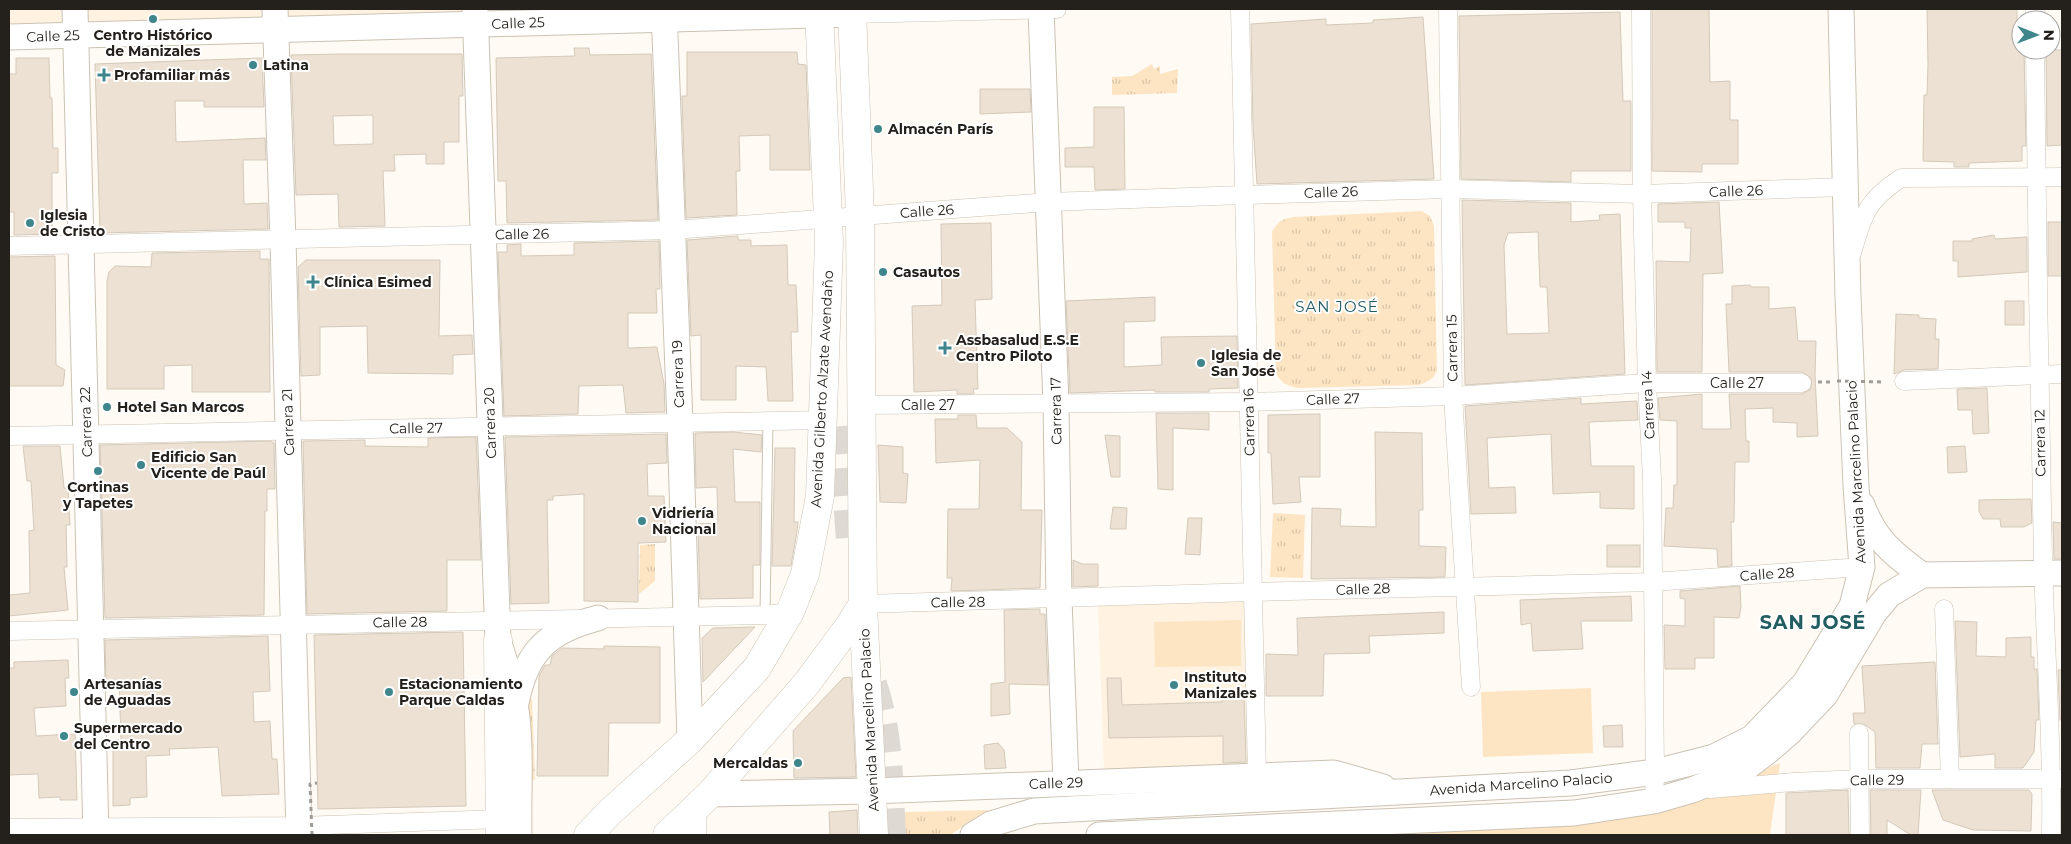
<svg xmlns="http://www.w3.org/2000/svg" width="2071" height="844" font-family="Montserrat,sans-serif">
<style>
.built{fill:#fff2e0}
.green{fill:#fde5c3}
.park{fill:url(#park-tufts)}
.building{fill:#ece1d2;stroke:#d4c9ba;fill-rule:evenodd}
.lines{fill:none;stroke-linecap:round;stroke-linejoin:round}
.primary-tunnel{stroke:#dedad3;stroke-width:28;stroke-dasharray:28 14;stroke-linecap:butt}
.lane-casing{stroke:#ccc2b3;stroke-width:11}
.street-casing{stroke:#ccc2b3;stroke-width:19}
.secondary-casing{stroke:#ccc2b3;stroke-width:27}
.primary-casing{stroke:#ccc2b3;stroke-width:29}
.path{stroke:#a09c95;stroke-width:3;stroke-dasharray:4 4;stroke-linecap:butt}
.lane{stroke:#fff;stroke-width:9}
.street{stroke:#fff;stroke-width:18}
.secondary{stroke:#fff;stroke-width:25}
.primary{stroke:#fff;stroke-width:28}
.path-bridge{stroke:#a09c95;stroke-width:3;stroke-dasharray:4 4;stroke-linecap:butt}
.poi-dot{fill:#3e868c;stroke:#fff;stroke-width:2}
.labels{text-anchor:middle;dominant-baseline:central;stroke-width:4;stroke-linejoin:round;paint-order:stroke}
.street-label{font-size:14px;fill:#24201b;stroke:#fff}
.poi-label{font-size:14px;font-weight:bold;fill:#24201b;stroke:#fff;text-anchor:start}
.neighbourhood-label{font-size:15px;letter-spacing:1px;fill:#225d62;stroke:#fff}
.district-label{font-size:19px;font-weight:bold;letter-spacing:1px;fill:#225d62;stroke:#fff}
</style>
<defs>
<pattern id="park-tufts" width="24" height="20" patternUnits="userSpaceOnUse" patternTransform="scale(1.25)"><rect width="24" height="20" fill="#fde5c3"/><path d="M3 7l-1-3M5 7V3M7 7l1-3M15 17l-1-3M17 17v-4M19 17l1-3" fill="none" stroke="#d9c4a7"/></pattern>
</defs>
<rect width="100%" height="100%" fill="#fffbf4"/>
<!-- built -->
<g class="built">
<polygon points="9,9 586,9 9,30"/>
<polygon points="1245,599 1251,766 1104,771 1098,605"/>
</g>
<!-- green -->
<g class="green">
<polygon points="1241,620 1241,666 1155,667 1154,622"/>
<polygon points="1591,688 1593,753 1483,757 1481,692"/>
<polygon points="1780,763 1770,835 1317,835 1654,814"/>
</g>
<!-- park -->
<g class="park">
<polygon points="1152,64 1154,69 1160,66 1160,74 1178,69 1177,93 1112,95 1112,77 1132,76"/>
<path d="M 1422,211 L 1430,216 L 1434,226 L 1437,371 C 1433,379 1428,382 1419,385 L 1298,388 C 1286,385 1282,384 1276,373 L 1272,232 C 1277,222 1282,219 1293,217 Z"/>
<polygon points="1273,513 1305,515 1303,578 1270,577"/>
<polygon points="655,544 655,581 639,594 640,545"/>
<polygon points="513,699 532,699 535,780 515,779"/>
<polygon points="988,810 950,835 904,835 904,812"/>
</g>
<!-- building -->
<g class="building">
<polygon points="1652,9 1709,9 1710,82 1730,81 1730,120 1738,120 1738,164 1702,164 1702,172 1652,171"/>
<polygon points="1927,9 2017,9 2017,44 2020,44 2020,50 2024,50 2026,146 2022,146 2022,161 1969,163 1969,167 1954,167 1954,162 1923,161 1924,95 1927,95 1928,64"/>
<polygon points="1620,12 1623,101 1631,101 1631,171 1571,171 1571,182 1461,179 1459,16"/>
<polygon points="1423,17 1434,179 1257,184 1253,126 1251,24 1326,19 1326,25 1373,23 1373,20"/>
<polygon points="574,48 589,48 590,55 651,54 658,220 507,223 506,181 498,181 496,58 575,56"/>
<polygon points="2046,50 2062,50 2062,145 2047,146"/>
<polygon points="687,52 797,52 798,64 806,65 810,170 770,170 770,135 739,136 740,171 736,171 737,215 686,218 682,96 687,96"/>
<path d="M 342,54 L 462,54 L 463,96 L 459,96 L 459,142 L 444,142 L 444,164 L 426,164 L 426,154 L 394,155 L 395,171 L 383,171 L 385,226 L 339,227 L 338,194 L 296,195 L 291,55 ZM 373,115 L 373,144 L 334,145 L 333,116 Z"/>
<polygon points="16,58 49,58 50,98 52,98 53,148 58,148 58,173 52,173 52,234 14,235 14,212 9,212 9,74 16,74"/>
<polygon points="262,58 264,107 204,107 204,101 175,101 176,142 265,138 266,160 243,160 244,204 267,203 268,229 100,233 95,64"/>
<polygon points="980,89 1030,89 1031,112 980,114"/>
<polygon points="1094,107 1124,107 1125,189 1095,190 1094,167 1065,167 1065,148 1094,147"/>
<path d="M 1462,200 L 1571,203 L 1571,222 L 1600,220 L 1599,215 L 1620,214 L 1625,374 L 1465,385 ZM 1538,232 L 1540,287 L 1547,287 L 1549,333 L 1507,334 L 1504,245 L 1508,233 Z"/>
<polygon points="1719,202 1723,273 1703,274 1702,372 1657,372 1656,261 1690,262 1691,228 1685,228 1685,222 1658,222 1658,204"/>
<rect x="2048" y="222" width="14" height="54"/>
<polygon points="991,223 992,299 975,300 978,389 973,389 974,394 957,394 957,390 914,392 912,306 942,305 941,224"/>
<polygon points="1994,235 1995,239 2027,237 2027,272 1958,277 1958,261 1953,261 1953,241 1973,241 1972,239"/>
<polygon points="738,236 738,240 751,240 751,246 787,245 788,285 796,285 798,332 791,332 793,401 768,401 766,367 736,366 736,400 701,400 701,335 691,336 687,240"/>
<polygon points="659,241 660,289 656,289 657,313 628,313 628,348 657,347 664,384 665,412 626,413 623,385 579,386 578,414 504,416 498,252 507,252 507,245 521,244 521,256 574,255 574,243"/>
<polygon points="260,251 260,259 269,259 270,392 192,392 192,365 164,366 164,389 107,389 107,281 109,272 115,266 151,267 152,253"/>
<polygon points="55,256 56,365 65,370 63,386 9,386 9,257"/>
<polygon points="306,260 440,260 439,336 472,335 473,354 453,355 453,374 368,373 367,326 320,327 320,375 301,376 298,267"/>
<polygon points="1750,285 1751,287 1769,287 1769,309 1795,307 1798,341 1816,341 1815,375 1818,436 1797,437 1797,423 1773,422 1773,408 1745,409 1746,441 1749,441 1749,462 1735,462 1734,522 1731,522 1732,566 1718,567 1717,549 1664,546 1666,508 1673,508 1674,485 1677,485 1677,421 1660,420 1658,398 1702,394 1702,429 1731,429 1729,394 1802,394 1811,389 1811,378 1802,372 1729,372 1726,304 1732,304 1732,286"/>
<polygon points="1155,297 1155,321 1124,322 1124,367 1162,365 1161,337 1237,336 1238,388 1209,389 1209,392 1155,392 1155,390 1070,393 1066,301"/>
<rect x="2005" y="301" width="19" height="24"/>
<polygon points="1896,314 1919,315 1919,318 1936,319 1935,339 1939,339 1938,369 1904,370 1894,374"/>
<polygon points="1987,388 1989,433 1973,434 1972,410 1958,410 1957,389"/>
<polygon points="1581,398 1581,404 1637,401 1638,420 1589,422 1591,466 1634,466 1634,509 1600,508 1600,492 1553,494 1551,434 1487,438 1489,488 1515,487 1516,513 1471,514 1465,406"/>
<polygon points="1156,413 1209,413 1209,430 1173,428 1173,490 1158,489"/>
<polygon points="1320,414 1320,477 1299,477 1301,502 1273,504 1271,453 1268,453 1268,415"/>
<polygon points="958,415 976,415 977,428 1007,428 1022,442 1021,510 1042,510 1040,588 951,591 952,578 947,578 948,509 979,509 980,460 936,463 935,419 958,419"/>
<polygon points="733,432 762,435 761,452 733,449 735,502 760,502 760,565 753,565 753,598 700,599 698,524 718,523 717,487 696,488 695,433"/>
<polygon points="1375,432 1422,433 1423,510 1419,510 1419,546 1446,547 1445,577 1311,579 1312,508 1341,509 1340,526 1376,527"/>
<polygon points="666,434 667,463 647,464 648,496 664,496 666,542 638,543 638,602 584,601 584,494 553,496 553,500 547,500 549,603 511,604 505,437"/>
<polygon points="1105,435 1120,436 1120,477 1111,477"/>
<polygon points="476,437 481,560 447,560 447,611 307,614 303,441 365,440 365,446 428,447 428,438"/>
<polygon points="271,441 274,443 275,489 267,489 267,511 265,511 264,615 105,618 100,445"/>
<polygon points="878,445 903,447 903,473 908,474 906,503 880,502"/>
<polygon points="23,446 60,446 64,488 68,488 70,525 66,525 67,567 64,567 68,610 9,616 9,595 30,593 29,531 34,530 31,481 27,481"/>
<polygon points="1965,446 1967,472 1948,473 1947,447"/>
<polygon points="775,448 795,448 794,522 798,522 797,531 791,566 772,566"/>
<polygon points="2031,499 2032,523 2024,527 2001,527 2000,519 1983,519 1979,511 1979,500"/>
<polygon points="1113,507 1127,508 1126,529 1110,529"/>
<polygon points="1188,518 1202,518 1200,555 1185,554"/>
<polygon points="2053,522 2062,523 2062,559 2054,559"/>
<rect x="1607" y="545" width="33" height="22"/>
<polygon points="1073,560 1082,564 1098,564 1098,586 1073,587"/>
<polygon points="1740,586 1741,607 1739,618 1714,617 1714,658 1695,658 1695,669 1665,669 1664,625 1685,626 1685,599 1680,598 1680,591"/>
<polygon points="1631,596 1632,621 1581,621 1583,649 1533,651 1531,623 1521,625 1520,600"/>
<polygon points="1040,609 1040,614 1045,614 1048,685 1009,684 1010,714 991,716 991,684 1005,682 1004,610"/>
<polygon points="1444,612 1444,633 1369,636 1370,653 1324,654 1323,696 1266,696 1266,654 1298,655 1297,618"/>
<polygon points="1955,621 1977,622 1976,656 2006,657 2006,638 2031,637 2031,657 2034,657 2034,669 2037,669 2039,720 2036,720 2034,752 2023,768 1995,768 1995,754 1960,757"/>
<polygon points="755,627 703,682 702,638 713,628"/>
<polygon points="463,632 466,806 318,809 314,635"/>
<polygon points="268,636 270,691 253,692 254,722 270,721 272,759 277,759 279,794 222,796 218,747 169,749 170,755 146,756 147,797 130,798 130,805 113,806 113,740 121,740 119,680 106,681 105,640"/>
<polygon points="604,646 660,647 660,723 609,723 608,776 537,776 539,676 545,665 550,665 552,656 562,648 604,649"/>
<polygon points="68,660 69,678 65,678 66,706 34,708 36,736 75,734 77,800 60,800 60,797 39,798 38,774 9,775 9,668 14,668 14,662"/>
<polygon points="1935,662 1938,744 1922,744 1920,768 1876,768 1875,732 1864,724 1854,724 1853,713 1865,713 1862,666"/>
<polygon points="2058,670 2062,670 2062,720 2060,720"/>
<polygon points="851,677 856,777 794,778 793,731 843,678"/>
<polygon points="1107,678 1121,678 1122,705 1222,702 1222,694 1244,694 1246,762 1223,763 1223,736 1109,738"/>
<polygon points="1622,725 1623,747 1604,747 1603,726"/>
<polygon points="998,743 1004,750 1006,768 985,769 984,745"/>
<polygon points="1848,790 1849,835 1786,835 1786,793"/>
<polygon points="1870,790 1921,790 1918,835 1911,835 1887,820 1887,835 1871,835"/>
<polygon points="1932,790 2029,790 2032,794 2031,831 1973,830 1943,820"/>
<polygon points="857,810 858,835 830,835 829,812"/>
</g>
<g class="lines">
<!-- primary-tunnel -->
<g class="primary-tunnel">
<polyline points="842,426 850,541"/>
<path d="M 873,684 C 890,733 889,785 892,835"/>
</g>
<defs>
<polyline id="lane" points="765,615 768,421"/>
<g id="street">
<polyline points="1240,9 1257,775"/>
<polyline points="1448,9 1453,396 1471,687"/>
<polyline points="1641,9 1642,194 1647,383 1652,479 1655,772 1654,801"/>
<polyline points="2035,9 2035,20"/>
<polyline points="852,14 1057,9"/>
<path d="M 2035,50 C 2037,220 2039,389 2043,559 C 2045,651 2053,743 2051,835"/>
<polyline points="9,246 673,230 1049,202 1244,195 1450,189 1642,194 1845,187"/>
<path d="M 1852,253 C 1863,215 1866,201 1901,178 L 2062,177"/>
<polyline points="1904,381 2062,374"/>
<polyline points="863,405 1249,402 1453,396 1647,383 1802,383"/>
<polyline points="9,436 824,420"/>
<polyline points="863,604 1253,592 1653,582 1862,567"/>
<polyline points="1944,609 1950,779"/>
<polyline points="9,631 765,615 790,612"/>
<polyline points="1859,733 1860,835"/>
<polyline points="1710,789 1794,782 1860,779 2062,779"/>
<polyline points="697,807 697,835"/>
<polyline points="9,828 299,826 501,819"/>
</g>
<g id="secondary">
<polyline points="75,9 96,835"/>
<polyline points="275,9 283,240 299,835"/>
<path d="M 475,9 L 498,640 C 505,661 511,682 515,704 C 522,744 518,794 519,835"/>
<polyline points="664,9 680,423 690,740"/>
<polyline points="1041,9 1056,404 1059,599 1066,783"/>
<polyline points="9,37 852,14"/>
<path d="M 1862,505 C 1875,540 1893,554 1922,575"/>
<path d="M 516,703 C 526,651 548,631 598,618"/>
<polyline points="710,794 872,791 1334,773 1383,787"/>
<polyline points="973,835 991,824 1034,811 1571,783 1655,772 1714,757 1752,738 1805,683 1852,606 1862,567 1856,486 1848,297 1841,9"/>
<polyline points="1099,835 1574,813 1654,801 1692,790 1743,770 1768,751 1790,732 1825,695 1874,613 1889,595 1922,575 2062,573"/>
</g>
<g id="primary">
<polyline points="852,9 860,216 863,604 874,835"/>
<polyline points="498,640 500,835"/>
<polyline points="588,835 611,811 690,740 757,668 790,612 805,574 820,496 829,243 819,9"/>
<polyline points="667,835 710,794 807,683 849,626 863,604"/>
</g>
</defs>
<!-- lane casing -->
<use href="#lane" class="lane-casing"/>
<!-- street casing -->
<use href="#street" class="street-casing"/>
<!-- secondary casing -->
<use href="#secondary" class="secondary-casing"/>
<!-- primary casing -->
<use href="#primary" class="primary-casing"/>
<!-- path -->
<polyline class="path" points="1818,382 1832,382"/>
<!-- lane -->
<use href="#lane" class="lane"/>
<!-- street -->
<use href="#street" class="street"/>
<!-- secondary -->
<use href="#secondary" class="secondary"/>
<!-- primary -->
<use href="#primary" class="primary"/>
<!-- path-bridge -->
<g class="path-bridge">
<polyline points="1837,381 1884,382"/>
<polyline points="312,835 310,784 317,783"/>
</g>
</g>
<!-- markers -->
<g class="poi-dot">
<circle cx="153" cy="19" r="5"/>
<circle cx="253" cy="65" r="5"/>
<path d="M101.5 67.5h5v5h5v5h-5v5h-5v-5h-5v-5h5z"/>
<circle cx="878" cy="129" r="5"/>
<circle cx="30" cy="223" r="5"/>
<circle cx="883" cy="272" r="5"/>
<path d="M310.5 274.5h5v5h5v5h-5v5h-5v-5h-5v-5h5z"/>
<path d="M942.5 340.5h5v5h5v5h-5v5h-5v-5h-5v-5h5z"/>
<circle cx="1201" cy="363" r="5"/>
<circle cx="107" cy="407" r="5"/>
<circle cx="141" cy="465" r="5"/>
<circle cx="98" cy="471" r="5"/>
<circle cx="642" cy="521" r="5"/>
<circle cx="1174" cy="685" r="5"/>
<circle cx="74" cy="692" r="5"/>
<circle cx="389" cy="692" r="5"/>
<circle cx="64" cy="736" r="5"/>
<circle cx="798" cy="763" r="5"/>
</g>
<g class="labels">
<!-- street labels -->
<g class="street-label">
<text transform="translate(518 23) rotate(-2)">Calle 25</text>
<text transform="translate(53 36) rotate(-2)">Calle 25</text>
<text transform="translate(1736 191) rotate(-2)">Calle 26</text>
<text transform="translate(1331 192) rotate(-2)">Calle 26</text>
<text transform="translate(927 211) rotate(-4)">Calle 26</text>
<text transform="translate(522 234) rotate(-1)">Calle 26</text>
<text transform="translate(1452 348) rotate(-91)">Carrera 15</text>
<text transform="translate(678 374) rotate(-92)">Carrera 19</text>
<text x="1737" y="383">Calle 27</text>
<text transform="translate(822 389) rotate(-87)">Avenida Gilberto Alzate Avendaño</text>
<text transform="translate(1333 399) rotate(-2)">Calle 27</text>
<text x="928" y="405">Calle 27</text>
<text transform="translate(1648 405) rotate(-93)">Carrera 14</text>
<text transform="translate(1056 411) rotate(-91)">Carrera 17</text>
<text transform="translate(86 422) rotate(-92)">Carrera 22</text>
<text transform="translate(288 422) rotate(-92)">Carrera 21</text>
<text transform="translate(1249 422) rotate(-91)">Carrera 16</text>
<text transform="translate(490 423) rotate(-92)">Carrera 20</text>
<text transform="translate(416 428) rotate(-1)">Calle 27</text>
<text transform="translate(2040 443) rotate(-91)">Carrera 12</text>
<text transform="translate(1856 472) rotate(-93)">Avenida Marcelino Palacio</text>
<text transform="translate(1767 574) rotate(-4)">Calle 28</text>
<text transform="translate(1363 589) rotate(-2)">Calle 28</text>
<text transform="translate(958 602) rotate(-1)">Calle 28</text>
<text transform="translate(400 622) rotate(-1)">Calle 28</text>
<text transform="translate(869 720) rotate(-93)">Avenida Marcelino Palacio</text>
<text transform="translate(1877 780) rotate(-1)">Calle 29</text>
<text transform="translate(1056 783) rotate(-2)">Calle 29</text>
<text transform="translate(1521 784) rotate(-4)">Avenida Marcelino Palacio</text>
</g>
<!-- poi labels -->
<g class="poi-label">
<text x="153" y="35" text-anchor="middle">Centro Histórico<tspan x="153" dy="16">de Manizales</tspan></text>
<text x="263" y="65">Latina</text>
<text x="114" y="75">Profamiliar más</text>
<text x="888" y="129">Almacén París</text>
<text x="40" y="215">Iglesia<tspan x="40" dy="16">de Cristo</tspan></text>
<text x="893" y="272">Casautos</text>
<text x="324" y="282">Clínica Esimed</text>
<text x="956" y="340">Assbasalud E.S.E<tspan x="956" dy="16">Centro Piloto</tspan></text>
<text x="1211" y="355">Iglesia de<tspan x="1211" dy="16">San José</tspan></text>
<text x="117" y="407">Hotel San Marcos</text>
<text x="151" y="457">Edificio San<tspan x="151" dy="16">Vicente de Paúl</tspan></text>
<text x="98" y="487" text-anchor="middle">Cortinas<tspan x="98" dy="16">y Tapetes</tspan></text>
<text x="652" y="513">Vidriería<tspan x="652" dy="16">Nacional</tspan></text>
<text x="1184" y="677">Instituto<tspan x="1184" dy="16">Manizales</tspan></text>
<text x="84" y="684">Artesanías<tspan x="84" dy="16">de Aguadas</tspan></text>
<text x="399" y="684">Estacionamiento<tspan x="399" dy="16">Parque Caldas</tspan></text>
<text x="74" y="728">Supermercado<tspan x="74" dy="16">del Centro</tspan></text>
<text x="788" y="763" text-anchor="end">Mercaldas</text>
</g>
<!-- neighbourhood labels -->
<g class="neighbourhood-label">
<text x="1337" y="306">SAN JOSÉ</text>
</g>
<!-- district labels -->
<g class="district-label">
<text x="1813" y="622">SAN JOSÉ</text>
</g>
</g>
<!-- border -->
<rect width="2071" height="844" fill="none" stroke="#24201b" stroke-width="20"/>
<!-- north arrow -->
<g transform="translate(2036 35) rotate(91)"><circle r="24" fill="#ffffff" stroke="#a7a6a4"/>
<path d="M0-4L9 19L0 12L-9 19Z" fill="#3e868c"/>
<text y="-8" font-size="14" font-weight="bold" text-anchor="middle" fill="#24201b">N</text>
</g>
</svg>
